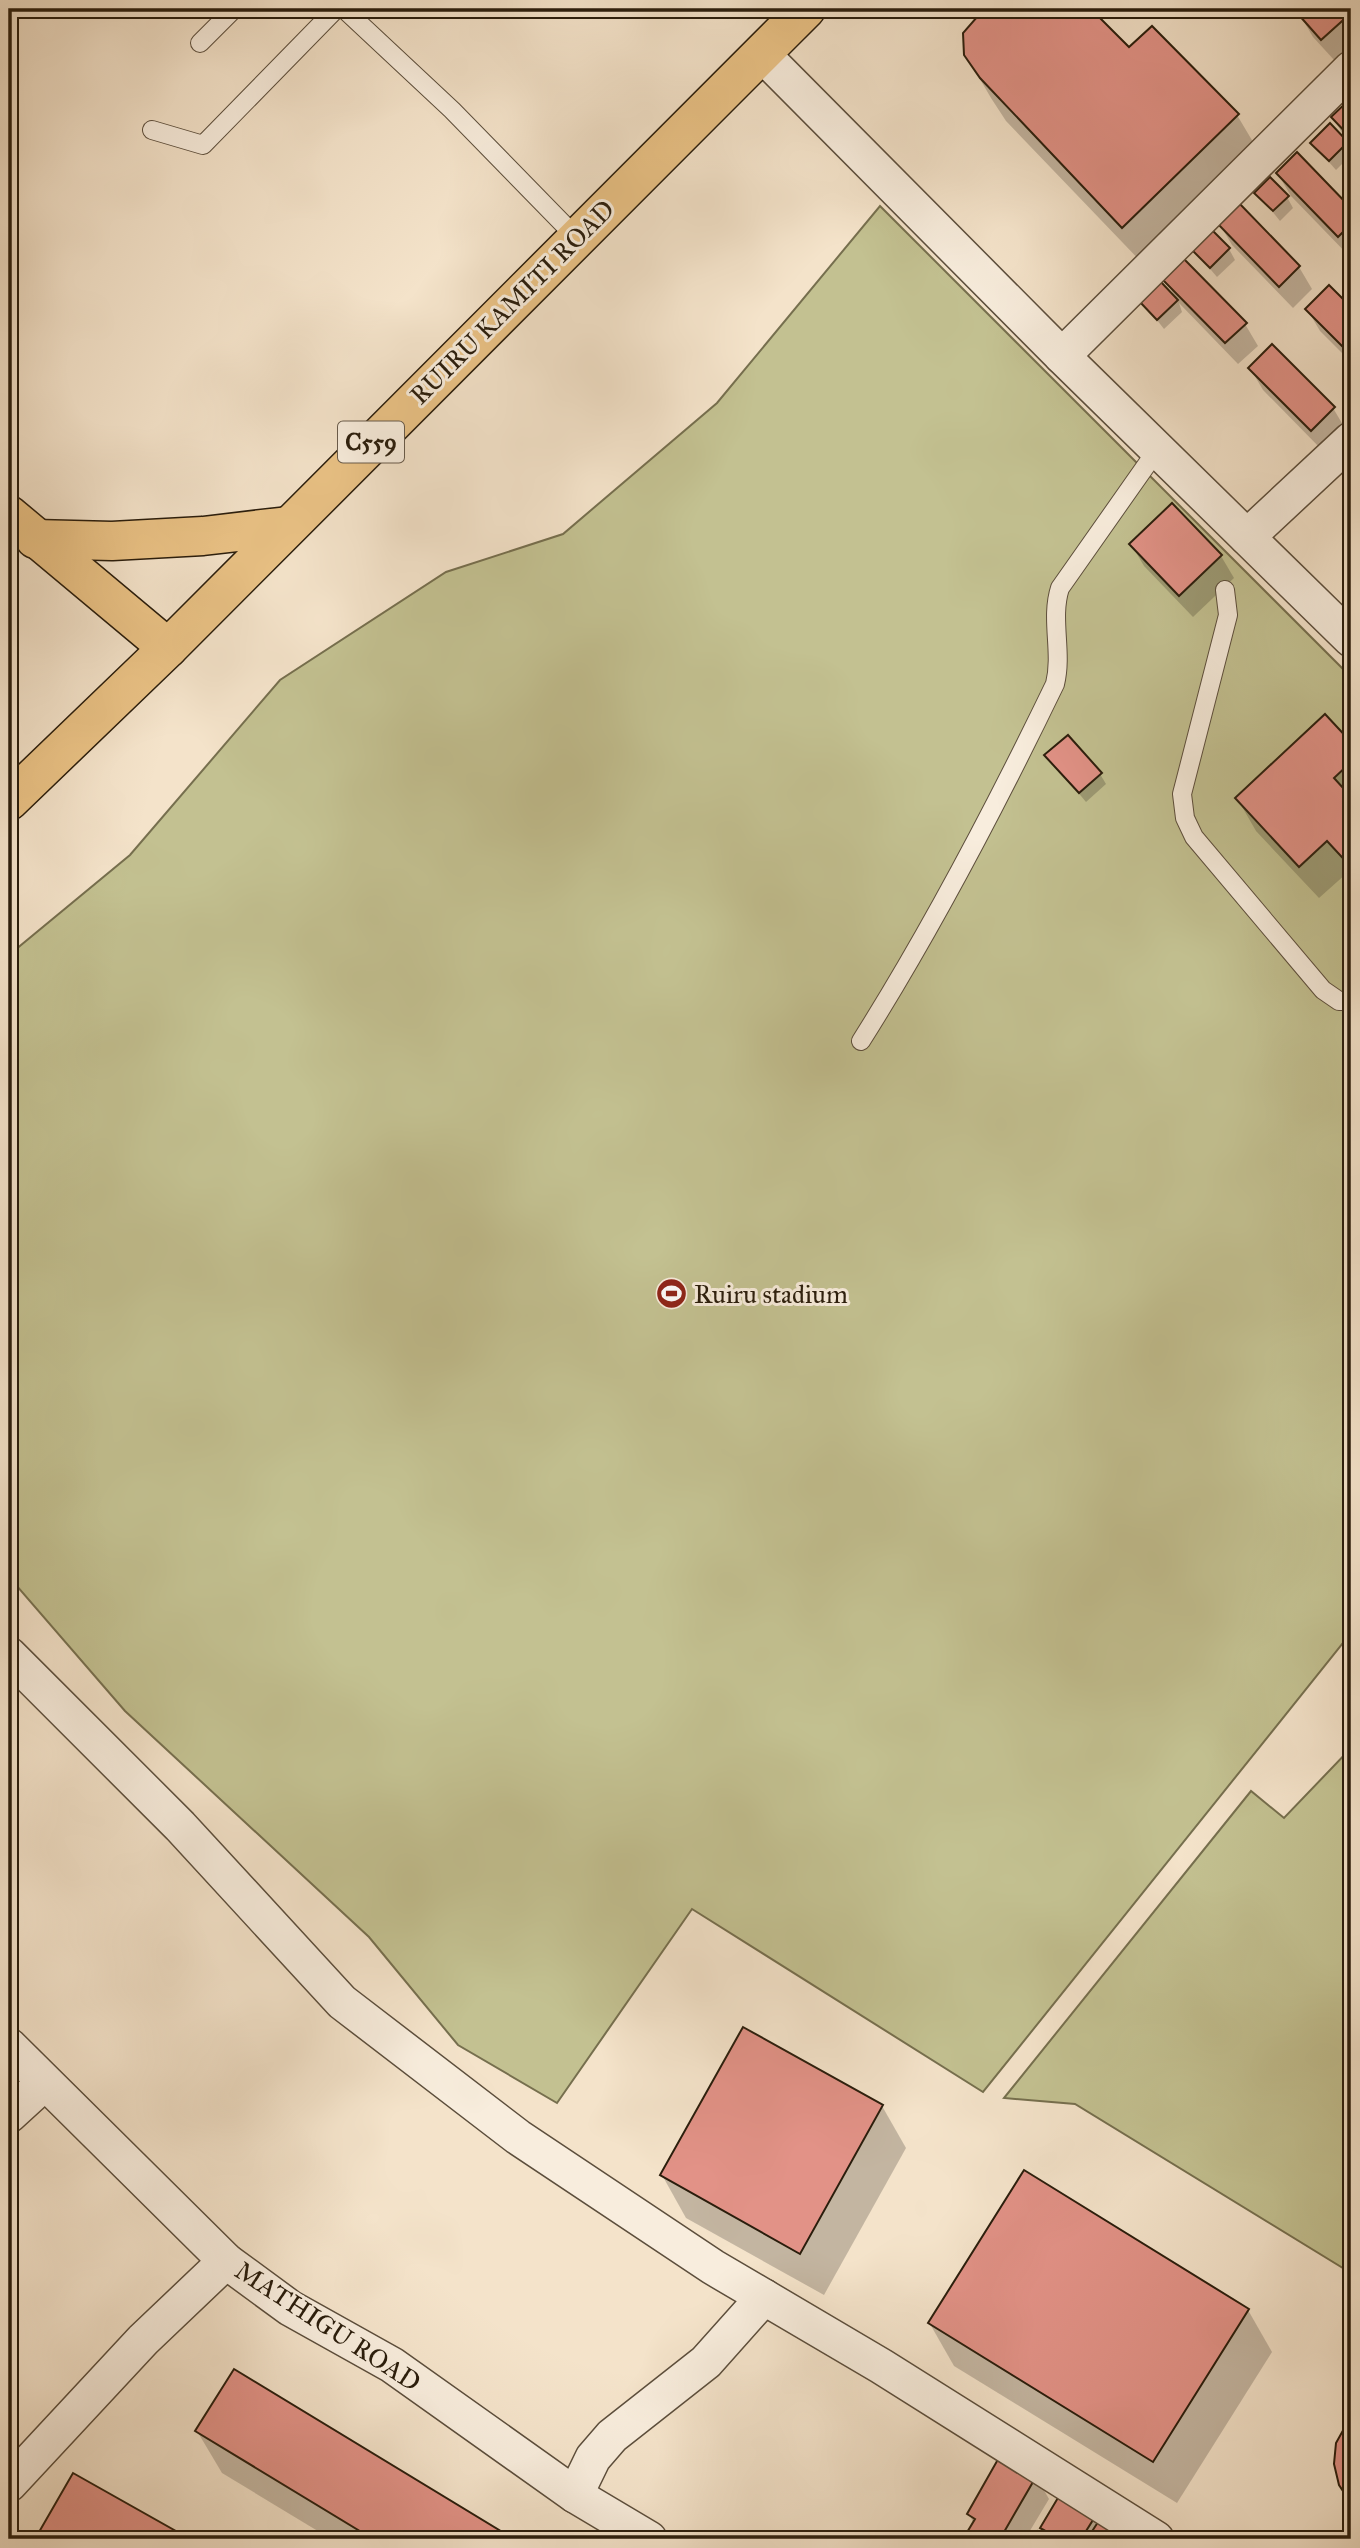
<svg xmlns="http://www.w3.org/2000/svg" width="1360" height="2548" font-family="'IM FELL Great Primer',serif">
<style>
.green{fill:#c3c191;stroke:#766f4e;stroke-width:2}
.shadow{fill:#0003}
.building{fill:#e29287;stroke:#2a1d0c;stroke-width:2}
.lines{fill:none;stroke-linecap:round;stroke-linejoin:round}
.service-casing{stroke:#5c4e3c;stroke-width:20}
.minor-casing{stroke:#5c4e3c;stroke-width:38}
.primary-casing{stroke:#2a1d0c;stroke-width:41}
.service{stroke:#f8eddd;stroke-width:18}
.minor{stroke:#f8eddd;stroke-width:35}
.primary{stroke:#eac285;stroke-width:38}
.labels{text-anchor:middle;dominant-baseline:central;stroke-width:6;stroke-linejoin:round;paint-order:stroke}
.shield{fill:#f8eddd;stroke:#685b4b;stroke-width:2}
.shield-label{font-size:24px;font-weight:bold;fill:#2a1d0c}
.street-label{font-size:26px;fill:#2a1d0c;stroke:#f8eddd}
.poi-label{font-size:26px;fill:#2a1d0c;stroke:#f8eddd;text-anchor:start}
</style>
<rect width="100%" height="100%" fill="#f4e3ca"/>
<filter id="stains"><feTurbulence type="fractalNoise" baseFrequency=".00286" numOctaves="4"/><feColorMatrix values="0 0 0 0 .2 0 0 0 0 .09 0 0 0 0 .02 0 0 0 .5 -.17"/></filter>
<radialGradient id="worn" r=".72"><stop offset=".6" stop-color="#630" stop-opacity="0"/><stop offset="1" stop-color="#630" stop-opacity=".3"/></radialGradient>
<!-- green -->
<g class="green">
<polygon points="880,206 1351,677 1351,1633 983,2092 692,1909 557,2103 458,2045 369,1937 125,1711 9,1577 9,955 130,855 280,680 446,572 563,534 717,403"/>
<polygon points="1351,1748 1351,2273 1075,2104 1004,2098 1251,1791 1284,1818"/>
</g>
<!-- shadow -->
<g class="shadow">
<polygon points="462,9 478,9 470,17"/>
<polygon points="986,9 1008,9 1012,13 1017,9 1089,9 1129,50 1237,115 1262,157 1147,268 1006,121 991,98 966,55 965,33"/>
<polygon points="1307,9 1351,9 1351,46 1335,61 1313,37 1300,15"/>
<polygon points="1351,101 1351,145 1347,143 1351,155 1336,170 1312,143 1346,139 1333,118"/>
<polygon points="1297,155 1351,210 1351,258 1291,196 1278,174"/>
<polygon points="1257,193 1287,197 1293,208 1280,221"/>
<polygon points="1238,205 1299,267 1312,289 1293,308 1232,245 1219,223"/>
<polygon points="1229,249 1235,260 1217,277 1194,250"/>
<polygon points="1165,280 1245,324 1258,346 1238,364 1179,303 1182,312 1164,329 1142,301 1176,298"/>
<polygon points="1329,287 1351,309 1351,362 1320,331 1307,309"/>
<polygon points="1250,368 1333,408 1346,430 1324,452 1263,390"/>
<polygon points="1131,544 1221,556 1234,578 1193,617 1144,566"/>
<polygon points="1325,716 1351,744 1351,877 1347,873 1319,898 1256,831 1237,798"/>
<polygon points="1047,755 1100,774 1106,784 1086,802"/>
<polygon points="882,2106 906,2148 824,2295 686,2218 662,2175"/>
<polygon points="1248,2310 1272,2352 1177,2503 954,2366 930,2324"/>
<polygon points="234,2371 510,2539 331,2539 222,2473 197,2431"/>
<polygon points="74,2476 186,2539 37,2539"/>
<polygon points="1036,2476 1049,2499 1025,2539 965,2539 974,2524 969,2514"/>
<polygon points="1062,2494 1136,2539 1035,2539 1038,2533 1048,2539 1042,2528"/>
</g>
<!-- building -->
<g class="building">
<polygon points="984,9 1091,9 1129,47 1152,26 1239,114 1122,228 980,78 964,55 963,33"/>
<polygon points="1304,9 1351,9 1351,13 1321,40 1298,14"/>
<polygon points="1351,98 1351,138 1331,117"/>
<polygon points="1330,123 1348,142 1329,161 1310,143"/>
<polygon points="1297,152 1351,208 1351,224 1338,237 1276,173"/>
<polygon points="1270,177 1289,196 1273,211 1254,193"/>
<polygon points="1238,202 1300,266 1279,287 1217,223"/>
<polygon points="1212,230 1230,248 1210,268 1192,250"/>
<polygon points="1184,259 1247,323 1225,343 1163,280"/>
<polygon points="1160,281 1178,300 1157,320 1139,301"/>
<polygon points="1329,285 1351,307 1351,355 1305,309"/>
<polygon points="1272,344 1335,407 1311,431 1248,368"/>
<polygon points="1172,503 1222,555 1179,596 1129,544"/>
<polygon points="1325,714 1351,742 1351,762 1334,778 1344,789 1351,782 1351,867 1327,841 1299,867 1235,798"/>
<polygon points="1068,735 1102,773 1079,793 1044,755"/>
<polygon points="743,2027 883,2105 800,2254 660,2175"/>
<polygon points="1024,2170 1249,2309 1153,2462 928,2323"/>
<polygon points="234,2369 514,2539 373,2539 195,2431"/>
<polygon points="1351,2416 1351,2503 1339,2485 1334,2464 1336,2443"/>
<polygon points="1001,2454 1037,2475 1000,2539 963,2539 975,2519 967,2514"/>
<polygon points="73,2473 190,2539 35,2539"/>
<polygon points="1062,2491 1098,2512 1081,2539 1060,2539 1040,2528"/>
<polygon points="1102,2516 1139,2539 1087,2539"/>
<polygon points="1038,2531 1052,2539 1033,2539"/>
</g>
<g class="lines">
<defs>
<g id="service">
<polyline points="344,9 452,110 576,237"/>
<polyline points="200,43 234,9"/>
<polyline points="152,130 203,145 336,9"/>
<polyline points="1225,590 1228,615 1182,794 1185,818 1194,837 1323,990 1339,1001 1351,1001"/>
<path d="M 861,1041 C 933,927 996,806 1055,684 C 1063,652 1050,619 1060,588 L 1157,450"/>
</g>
<g id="minor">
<polyline points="761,53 1062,356 1351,639"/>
<polyline points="1062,356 1351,69"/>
<polyline points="1247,537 1351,440"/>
<polyline points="9,1655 180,1826 342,2002 518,2137 713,2267 881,2366 1156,2539"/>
<polyline points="9,2046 226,2261 290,2308 392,2365 575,2495 649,2539"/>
<polyline points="9,2115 44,2083"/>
<polyline points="9,2484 143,2340 226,2261"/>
<polyline points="575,2495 593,2458 612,2436 706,2362 764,2297"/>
</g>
<g id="primary">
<polyline points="9,515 168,648"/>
<polyline points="35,539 112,541 203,536 288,526"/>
<polyline points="9,801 168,648 806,9"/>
</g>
</defs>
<!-- service casing -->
<use href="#service" class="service-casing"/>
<!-- minor casing -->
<use href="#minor" class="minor-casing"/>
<!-- primary casing -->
<use href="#primary" class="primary-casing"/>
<!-- service -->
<use href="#service" class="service"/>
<!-- minor -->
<use href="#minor" class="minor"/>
<!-- primary -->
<use href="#primary" class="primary"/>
</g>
<!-- icons -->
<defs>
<symbol id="stadium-disc" viewBox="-11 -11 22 22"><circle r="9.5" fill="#8f2418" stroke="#f8eddd"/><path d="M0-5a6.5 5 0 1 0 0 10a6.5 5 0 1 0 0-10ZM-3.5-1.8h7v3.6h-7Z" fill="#fff"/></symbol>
</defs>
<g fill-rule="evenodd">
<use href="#stadium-disc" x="654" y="1276" width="35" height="35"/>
</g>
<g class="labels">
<!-- shield labels -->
<rect class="shield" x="338" y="421.5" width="66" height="41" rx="5"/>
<g class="shield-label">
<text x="371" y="442">C559</text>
</g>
<!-- street labels -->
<g class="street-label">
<text transform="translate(512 302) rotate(-45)">RUIRU KAMITI ROAD</text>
<text transform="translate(328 2326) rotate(33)">MATHIGU ROAD</text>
</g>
<!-- poi labels -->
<g class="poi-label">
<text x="694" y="1294">Ruiru stadium</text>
</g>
</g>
<!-- margin -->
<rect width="1360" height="2548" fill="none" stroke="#f4e3ca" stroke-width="35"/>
<rect x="10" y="10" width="1339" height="2527" fill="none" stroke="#2a1d0c" stroke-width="3.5"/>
<rect x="18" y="18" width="1325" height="2513" fill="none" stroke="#2a1d0c" stroke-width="2"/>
<rect width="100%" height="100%" filter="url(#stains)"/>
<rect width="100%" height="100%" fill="url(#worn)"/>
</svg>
